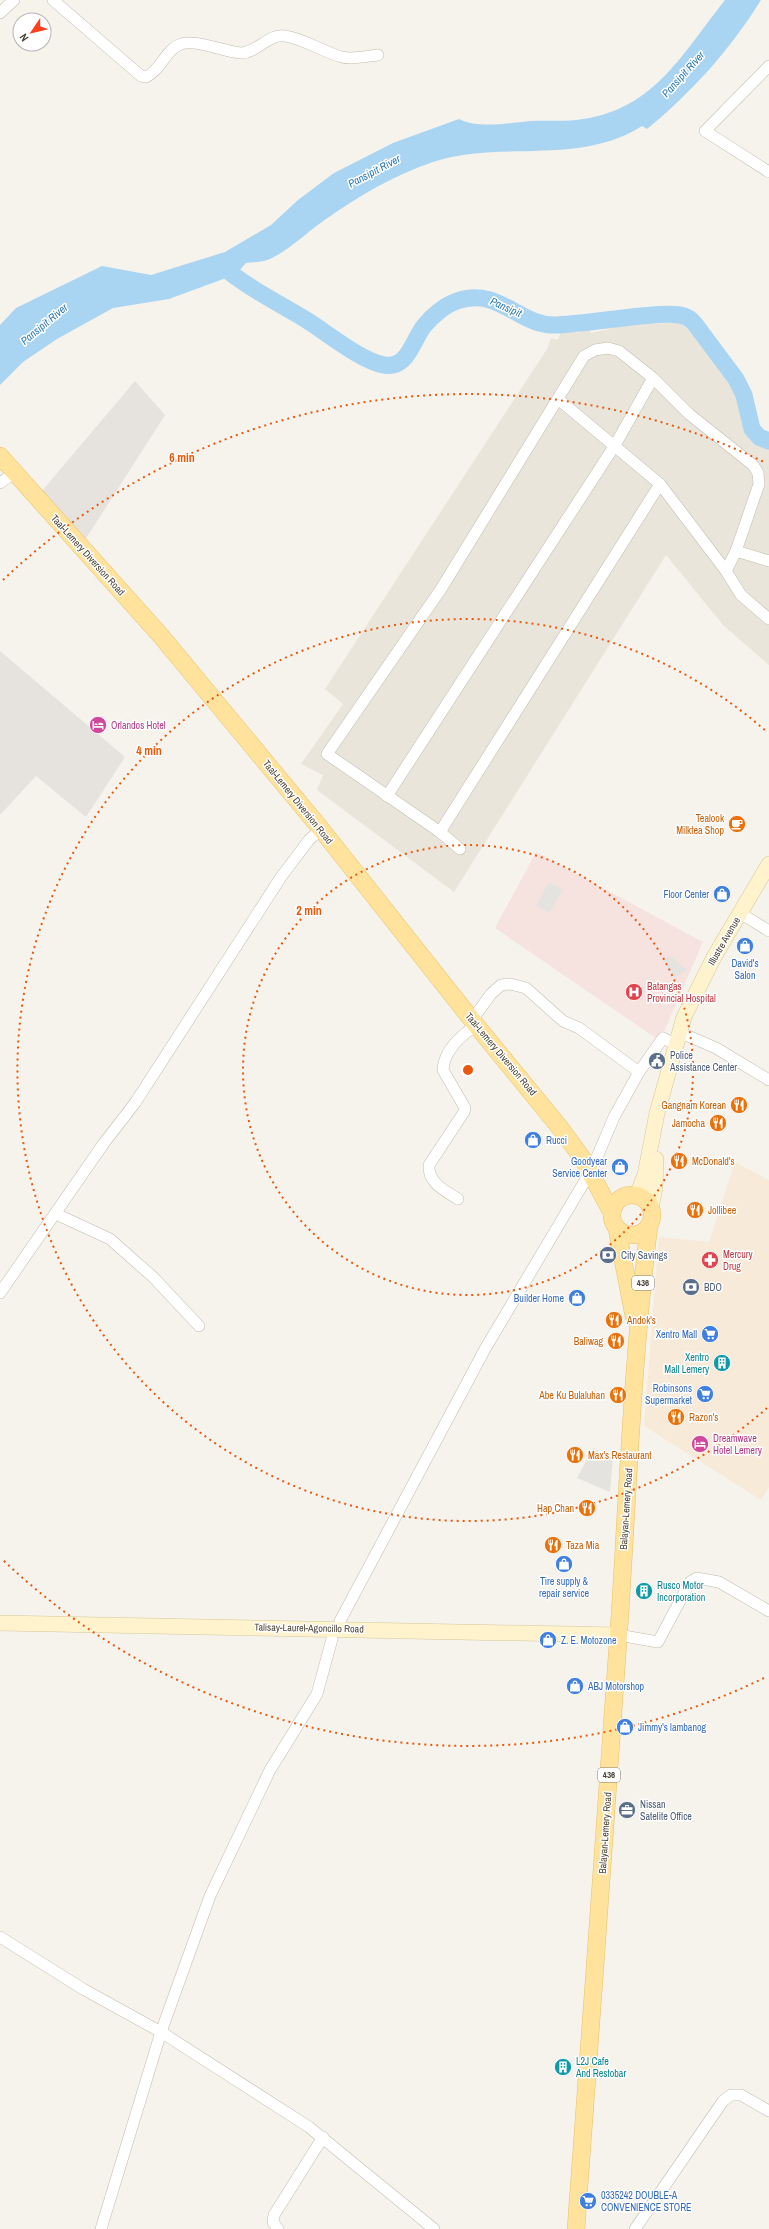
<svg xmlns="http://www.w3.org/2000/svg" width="769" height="2229" font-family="'Archivo Narrow',sans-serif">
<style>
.residential{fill:#eae5da}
.commercial{fill:#f7ead8}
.industrial{fill:#e6e2dd}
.medical{fill:#f6e3e0}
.parking{fill:#e5e3e0}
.water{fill:#a9d4f2}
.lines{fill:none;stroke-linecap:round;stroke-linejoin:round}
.river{stroke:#a9d4f2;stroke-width:17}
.minor-casing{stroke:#c2bbae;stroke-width:12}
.secondary-casing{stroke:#d6c79b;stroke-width:16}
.primary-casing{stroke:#e6c16a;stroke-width:18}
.minor{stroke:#fff;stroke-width:11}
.secondary{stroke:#fff3cd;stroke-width:15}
.primary{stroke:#ffe39c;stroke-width:17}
.ring{fill:none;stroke:#e8590c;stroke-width:2;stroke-dasharray:2 4}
.labels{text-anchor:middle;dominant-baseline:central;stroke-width:3;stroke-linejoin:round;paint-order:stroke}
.shield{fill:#fff;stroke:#817c74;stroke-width:1}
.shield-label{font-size:9px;font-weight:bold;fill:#4b4439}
.street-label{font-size:10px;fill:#4b4439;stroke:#fff}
.hotel-label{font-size:10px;fill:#b23c85;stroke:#fff;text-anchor:start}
.food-label{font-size:10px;fill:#c56008;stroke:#fff;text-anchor:end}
.shop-label{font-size:10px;fill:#366cbe;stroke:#fff;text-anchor:end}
.health-label{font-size:10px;fill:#be3a42;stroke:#fff;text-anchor:start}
.service-label{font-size:10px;fill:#4e5e75;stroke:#fff;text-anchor:start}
.culture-label{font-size:10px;fill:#0d838f;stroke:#fff;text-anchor:start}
.water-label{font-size:11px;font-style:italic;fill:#2e7ab2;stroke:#fff}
.centre{fill:#e8590c;stroke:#fff;stroke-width:2}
.ring-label{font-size:12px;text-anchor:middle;font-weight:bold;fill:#e8590c;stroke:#fff;stroke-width:3;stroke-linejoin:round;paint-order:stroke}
</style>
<rect width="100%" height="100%" fill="#f6f3ec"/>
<!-- residential -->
<polygon class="residential" points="677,321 695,334 728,380 735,392 749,434 755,442 769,449 769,665 723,625 666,555 454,892 317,790 323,775 301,764 343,704 325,689 547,349 551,338 558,340 562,328 566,326 577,333 589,329 591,333 626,325 672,323"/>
<!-- commercial -->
<polygon class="commercial" points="735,1162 769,1180 769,1487 761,1500 644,1426 659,1237 709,1242"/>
<!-- industrial -->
<g class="industrial">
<polygon points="135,381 165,415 85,540 42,491"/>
<polygon points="0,651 125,757 86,817 36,776 0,815"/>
</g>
<!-- medical -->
<polygon class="medical" points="536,852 703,942 660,1041 495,928"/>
<!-- parking -->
<g class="parking">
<polygon points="549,882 563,890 549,913 536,905"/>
<polygon points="670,955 687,970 675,978 663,961"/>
<polygon points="593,1448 613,1458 610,1492 577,1478"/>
</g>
<!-- water -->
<path class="water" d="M 725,0 L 761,0 C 730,50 692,92 647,129 L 642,126 C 580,166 500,140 433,162 C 394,175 359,196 326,219 C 308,231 292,248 272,258 C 265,262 254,262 246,263 L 239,271 L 235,285 L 226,278 L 169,299 L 113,308 L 57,339 L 23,362 L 0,385 L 0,325 L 16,308 L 102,266 L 151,275 L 225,252 L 271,225 L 298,200 L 334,173 L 393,143 L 459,119 C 479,129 509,123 531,121 C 548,120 566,122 583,119 C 655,109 684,51 725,0 Z"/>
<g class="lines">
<!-- river -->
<path class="river" d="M 227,270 C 252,291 281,304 308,321 C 327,333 363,362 384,365 C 408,369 412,341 424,326 C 432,316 445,305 457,301 C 499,286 519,327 557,325 C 585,323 613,319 641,316 C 653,315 667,313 680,315 C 686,316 691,319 695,324 L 736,379 L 744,395 L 752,429 L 759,437 L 769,441"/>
<defs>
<g id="minor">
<path d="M 53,0 L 141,76 L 146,77 C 161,70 165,50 181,44 C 196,39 225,52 241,53 C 257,53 269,33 285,36 C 305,39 323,52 342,57 C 352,60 368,56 378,55"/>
<polyline points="0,13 14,0"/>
<polyline points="769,66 705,131 769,172"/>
<polyline points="558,399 660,484 726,571"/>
<polyline points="0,483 15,472"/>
<polyline points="769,561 736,551 726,571 741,595 769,619"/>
<polyline points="387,796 615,445 653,378"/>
<polyline points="440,832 660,484"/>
<polyline points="460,849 440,832 327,754 441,589 584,356 595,350 608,348 619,351 653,378 689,414 753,465 758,473 759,484 736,551"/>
<polyline points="740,913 769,931"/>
<polyline points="472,1020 491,994 501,985 510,984 526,988 563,1021 579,1028 639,1072 663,1038 676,1045"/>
<polyline points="679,1032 716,1048 769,1080"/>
<path d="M 458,1199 C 444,1190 428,1183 429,1165 L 464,1112 L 465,1108 L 443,1070 C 444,1050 461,1036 476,1025"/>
<polyline points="56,1214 110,1239 153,1277 199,1326"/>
<polyline points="0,1293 104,1143 135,1103 281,877 309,840 321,829"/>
<polyline points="340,1621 485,1349 592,1169 614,1117 639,1072"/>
<polyline points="618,1635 658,1642 690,1582 697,1578 719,1582 769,1611"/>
<polyline points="0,1937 83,1989 161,2032 309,2127 434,2229"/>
<polyline points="101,2229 161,2032 210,1896 270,1770 317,1694 332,1639"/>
<polyline points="278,2229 273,2222 274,2215 323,2137"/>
<polyline points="635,2229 723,2101 731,2095 741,2095 769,2111"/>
</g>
<g id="secondary">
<polyline points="637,1195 645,1175 657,1113 684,1017 714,957 769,864"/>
<polyline points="651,1208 655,1188 656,1159"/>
<polyline points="0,1623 618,1635"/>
</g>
<g id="primary">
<polyline points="0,456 161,636 321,829 476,1025 561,1129 583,1159 612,1213"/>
<circle cx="632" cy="1215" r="20"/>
<polyline points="617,1229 634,1317"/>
<path d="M 576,2229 C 590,2024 607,1819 620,1614 C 628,1485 633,1355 649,1226"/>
</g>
</defs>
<!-- minor casing -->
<use href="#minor" class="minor-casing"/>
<!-- secondary casing -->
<use href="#secondary" class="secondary-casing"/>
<!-- primary casing -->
<use href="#primary" class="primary-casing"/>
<!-- minor -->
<use href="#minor" class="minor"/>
<!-- secondary -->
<use href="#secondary" class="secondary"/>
<!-- primary -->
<use href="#primary" class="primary"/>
</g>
<!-- distance rings -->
<g class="ring">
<circle cx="468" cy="1070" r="225"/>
<path d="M767 1408A451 451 0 1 1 767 732"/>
<path d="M764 1678A676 676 0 0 1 3 1560M3 580A676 676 0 0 1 764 462"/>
</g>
<!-- icons -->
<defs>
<symbol id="hotel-disc" viewBox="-11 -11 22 22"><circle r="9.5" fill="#d1479c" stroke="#fff"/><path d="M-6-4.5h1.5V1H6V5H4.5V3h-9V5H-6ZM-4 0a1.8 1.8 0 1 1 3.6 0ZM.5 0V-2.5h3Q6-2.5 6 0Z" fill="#fff"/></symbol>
<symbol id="cafe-disc" viewBox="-11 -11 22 22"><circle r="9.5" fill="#e8710a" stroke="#fff"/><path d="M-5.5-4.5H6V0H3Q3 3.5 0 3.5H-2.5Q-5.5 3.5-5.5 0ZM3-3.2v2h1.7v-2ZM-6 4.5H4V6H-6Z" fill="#fff"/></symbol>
<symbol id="shop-disc" viewBox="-11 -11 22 22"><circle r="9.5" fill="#3f7fe0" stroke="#fff"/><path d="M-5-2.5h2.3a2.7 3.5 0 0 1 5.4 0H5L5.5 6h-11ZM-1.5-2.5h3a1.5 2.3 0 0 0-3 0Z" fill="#fff"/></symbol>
<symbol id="hospital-disc" viewBox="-11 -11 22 22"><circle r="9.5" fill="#e0444e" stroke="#fff"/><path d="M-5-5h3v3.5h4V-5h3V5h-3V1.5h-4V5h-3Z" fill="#fff"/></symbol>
<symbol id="civic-disc" viewBox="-11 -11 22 22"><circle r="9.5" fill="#5c6f8a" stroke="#fff"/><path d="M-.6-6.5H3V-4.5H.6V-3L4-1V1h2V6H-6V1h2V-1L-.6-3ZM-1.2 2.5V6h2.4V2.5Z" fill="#fff"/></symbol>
<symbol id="restaurant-disc" viewBox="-11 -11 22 22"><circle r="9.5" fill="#e8710a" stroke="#fff"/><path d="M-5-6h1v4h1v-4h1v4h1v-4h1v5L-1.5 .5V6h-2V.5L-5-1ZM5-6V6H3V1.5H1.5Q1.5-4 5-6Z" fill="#fff"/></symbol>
<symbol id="bank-disc" viewBox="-11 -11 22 22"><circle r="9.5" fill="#5c6f8a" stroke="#fff"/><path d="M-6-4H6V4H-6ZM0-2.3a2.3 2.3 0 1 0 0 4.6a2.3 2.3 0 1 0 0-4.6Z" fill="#fff"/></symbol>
<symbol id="pharmacy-disc" viewBox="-11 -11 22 22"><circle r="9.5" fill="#e0444e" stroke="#fff"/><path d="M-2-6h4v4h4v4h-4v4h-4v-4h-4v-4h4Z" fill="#fff"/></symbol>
<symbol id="supermarket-disc" viewBox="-11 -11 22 22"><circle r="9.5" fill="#3f7fe0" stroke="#fff"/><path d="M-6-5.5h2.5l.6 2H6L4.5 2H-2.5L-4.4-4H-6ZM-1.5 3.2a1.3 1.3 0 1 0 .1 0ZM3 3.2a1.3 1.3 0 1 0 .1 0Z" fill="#fff"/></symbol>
<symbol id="building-disc" viewBox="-11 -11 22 22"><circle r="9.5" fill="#0f9aa8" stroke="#fff"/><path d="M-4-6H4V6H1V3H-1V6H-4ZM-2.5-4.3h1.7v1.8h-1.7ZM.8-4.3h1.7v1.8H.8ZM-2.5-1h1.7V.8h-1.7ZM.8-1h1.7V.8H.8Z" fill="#fff"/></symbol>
<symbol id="office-disc" viewBox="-11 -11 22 22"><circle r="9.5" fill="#5c6f8a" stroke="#fff"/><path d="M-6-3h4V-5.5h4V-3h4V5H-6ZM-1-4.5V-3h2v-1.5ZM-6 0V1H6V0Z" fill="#fff"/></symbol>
</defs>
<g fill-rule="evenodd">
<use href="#hotel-disc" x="88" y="715" width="20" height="20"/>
<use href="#cafe-disc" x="727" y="814" width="20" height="20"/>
<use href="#shop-disc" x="712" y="884" width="20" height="20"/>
<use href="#shop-disc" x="735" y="936" width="20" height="20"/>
<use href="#hospital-disc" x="624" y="982" width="20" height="20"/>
<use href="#civic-disc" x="647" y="1051" width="20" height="20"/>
<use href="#restaurant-disc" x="729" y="1095" width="20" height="20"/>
<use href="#restaurant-disc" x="708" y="1113" width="20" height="20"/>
<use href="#shop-disc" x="523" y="1130" width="20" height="20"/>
<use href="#restaurant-disc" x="669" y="1151" width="20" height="20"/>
<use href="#shop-disc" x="610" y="1157" width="20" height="20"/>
<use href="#restaurant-disc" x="685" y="1200" width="20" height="20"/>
<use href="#bank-disc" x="598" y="1245" width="20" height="20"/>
<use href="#pharmacy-disc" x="700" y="1250" width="20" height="20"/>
<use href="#bank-disc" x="681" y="1277" width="20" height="20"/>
<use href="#shop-disc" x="567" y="1288" width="20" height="20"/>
<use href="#restaurant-disc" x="604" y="1310" width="20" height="20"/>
<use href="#supermarket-disc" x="700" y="1324" width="20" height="20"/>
<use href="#restaurant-disc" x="606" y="1331" width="20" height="20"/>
<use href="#building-disc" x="712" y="1353" width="20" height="20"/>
<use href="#supermarket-disc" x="695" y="1384" width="20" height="20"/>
<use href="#restaurant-disc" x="608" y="1385" width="20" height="20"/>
<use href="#restaurant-disc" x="666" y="1407" width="20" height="20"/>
<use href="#hotel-disc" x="690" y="1434" width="20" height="20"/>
<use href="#restaurant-disc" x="565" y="1445" width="20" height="20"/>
<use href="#restaurant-disc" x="577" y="1498" width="20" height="20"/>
<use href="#restaurant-disc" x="543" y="1535" width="20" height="20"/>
<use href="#shop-disc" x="554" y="1554" width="20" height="20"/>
<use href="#building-disc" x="634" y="1581" width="20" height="20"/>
<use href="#shop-disc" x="538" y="1630" width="20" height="20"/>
<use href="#shop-disc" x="565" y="1676" width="20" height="20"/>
<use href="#shop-disc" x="615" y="1717" width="20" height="20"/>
<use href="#office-disc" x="617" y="1800" width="20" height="20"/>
<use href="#building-disc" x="553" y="2057" width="20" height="20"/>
<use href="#supermarket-disc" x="578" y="2191" width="20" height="20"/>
</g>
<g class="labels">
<!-- shield labels -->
<g class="shield">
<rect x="632" y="1276" width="22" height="14" rx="3"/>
<rect x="598" y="1768" width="22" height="14" rx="3"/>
</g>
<g class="shield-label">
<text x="643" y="1283">436</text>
<text x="609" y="1775">436</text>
</g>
<!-- street labels -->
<g class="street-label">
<text transform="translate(88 555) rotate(48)">Taal-Lemery Diversion Road</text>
<text transform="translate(298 802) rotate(51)">Taal-Lemery Diversion Road</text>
<text transform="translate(724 941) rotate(-60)">Illustre Avenue</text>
<text transform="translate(501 1054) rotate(50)">Taal-Lemery Diversion Road</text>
<text transform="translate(626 1509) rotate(-86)">Balayan-Lemery Road</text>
<text transform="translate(309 1628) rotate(1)">Talisay-Laurel-Agoncillo Road</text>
<text transform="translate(605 1833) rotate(-86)">Balayan-Lemery Road</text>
</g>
<!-- hotel labels -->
<g class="hotel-label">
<text x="111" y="725">Orlandos Hotel</text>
<text x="713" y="1438">Dreamwave<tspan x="713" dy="12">Hotel Lemery</tspan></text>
</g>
<!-- food labels -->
<g class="food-label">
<text x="724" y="818">Tealook<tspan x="724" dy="12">Milktea Shop</tspan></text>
<text x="726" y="1105">Gangnam Korean</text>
<text x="705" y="1123">Jamocha</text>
<text x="692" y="1161" text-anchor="start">McDonald's</text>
<text x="708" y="1210" text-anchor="start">Jollibee</text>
<text x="627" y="1320" text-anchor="start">Andok's</text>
<text x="603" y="1341">Baliwag</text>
<text x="605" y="1395">Abe Ku Bulaluhan</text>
<text x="689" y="1417" text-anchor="start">Razon's</text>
<text x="588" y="1455" text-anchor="start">Max's Restaurant</text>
<text x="574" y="1508">Hap Chan</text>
<text x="566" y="1545" text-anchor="start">Taza Mia</text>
</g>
<!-- shop labels -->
<g class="shop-label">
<text x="709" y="894">Floor Center</text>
<text x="745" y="963" text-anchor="middle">David's<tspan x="745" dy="12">Salon</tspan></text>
<text x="546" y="1140" text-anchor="start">Rucci</text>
<text x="607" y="1161">Goodyear<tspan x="607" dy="12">Service Center</tspan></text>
<text x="564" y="1298">Builder Home</text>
<text x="697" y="1334">Xentro Mall</text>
<text x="692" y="1388">Robinsons<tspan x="692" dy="12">Supermarket</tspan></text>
<text x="564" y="1581" text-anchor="middle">Tire supply &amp;<tspan x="564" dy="12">repair service</tspan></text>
<text x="561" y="1640" text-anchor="start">Z. E. Motozone</text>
<text x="588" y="1686" text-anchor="start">ABJ Motorshop</text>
<text x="638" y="1727" text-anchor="start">Jimmy's lambanog</text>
<text x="601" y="2195" text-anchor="start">0335242 DOUBLE-A<tspan x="601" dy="12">CONVENIENCE STORE</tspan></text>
</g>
<!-- health labels -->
<g class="health-label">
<text x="647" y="986">Batangas<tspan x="647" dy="12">Provincial Hospital</tspan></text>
<text x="723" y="1254">Mercury<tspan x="723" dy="12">Drug</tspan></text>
</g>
<!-- service labels -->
<g class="service-label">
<text x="670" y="1055">Police<tspan x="670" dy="12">Assistance Center</tspan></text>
<text x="621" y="1255">City Savings</text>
<text x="704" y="1287">BDO</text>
<text x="640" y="1804">Nissan<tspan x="640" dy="12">Satelite Office</tspan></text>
</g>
<!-- culture labels -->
<g class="culture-label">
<text x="709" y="1357" text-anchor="end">Xentro<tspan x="709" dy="12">Mall Lemery</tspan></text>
<text x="657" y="1585">Rusco Motor<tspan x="657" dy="12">Incorporation</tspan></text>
<text x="576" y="2061">L2J Cafe<tspan x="576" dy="12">And Restobar</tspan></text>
</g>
<!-- water labels -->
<g class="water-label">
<text transform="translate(683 74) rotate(-48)">Pansipit River</text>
<text transform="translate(374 171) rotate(-28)">Pansipit River</text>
<text transform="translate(506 307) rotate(24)">Pansipit</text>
<text transform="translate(44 324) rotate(-40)">Pansipit River</text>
</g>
</g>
<circle cx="468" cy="1070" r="6" class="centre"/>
<g class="ring-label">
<text x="182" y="462">6 min</text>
<text x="149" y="755">4 min</text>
<text x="309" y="915">2 min</text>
</g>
<!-- north arrow -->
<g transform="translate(32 32) rotate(235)"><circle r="19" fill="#ffffff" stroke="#b7b4b0"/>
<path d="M0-3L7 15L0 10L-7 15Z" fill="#fc3f1d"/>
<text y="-6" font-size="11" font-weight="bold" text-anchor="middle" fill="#4b4439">N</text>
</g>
</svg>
